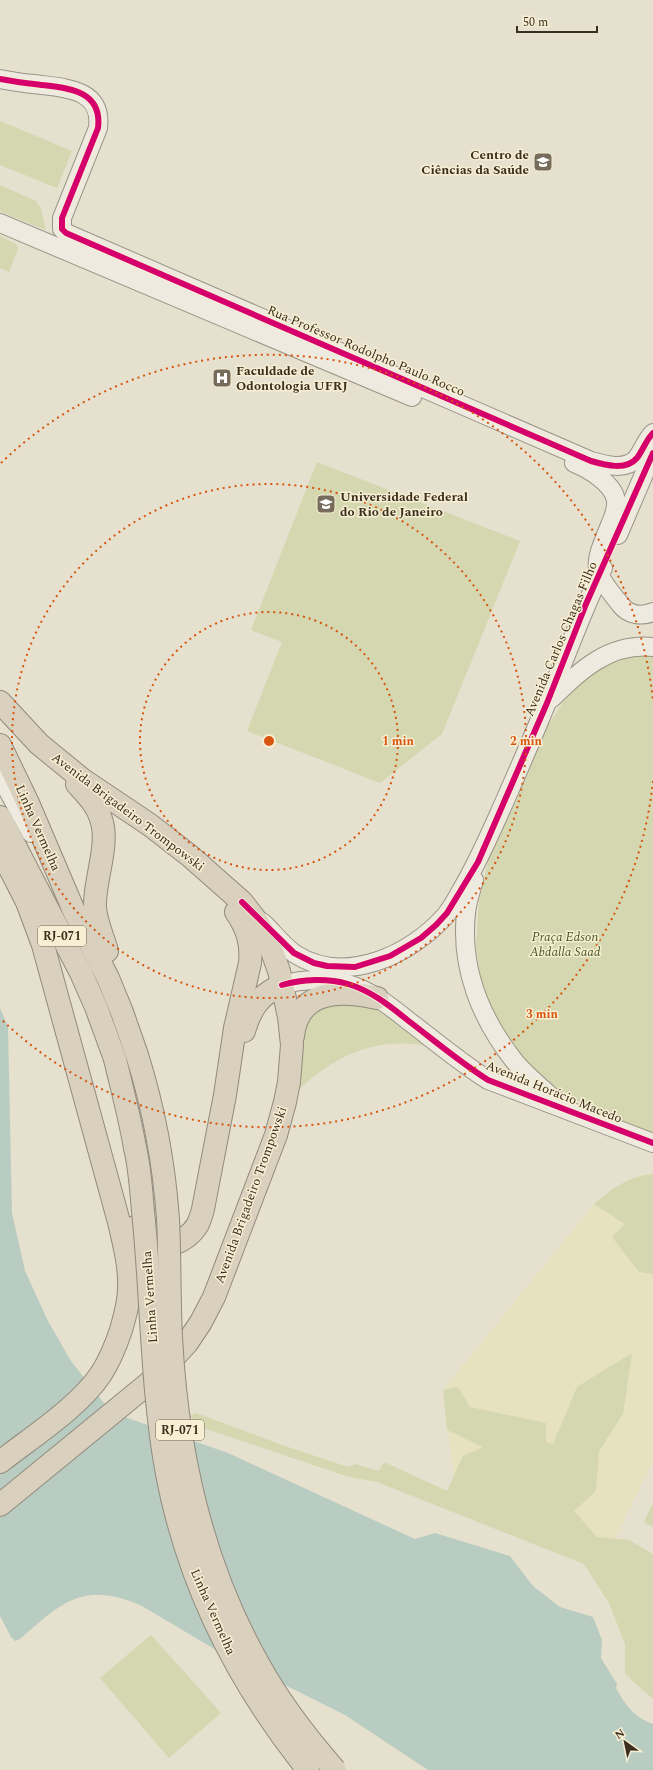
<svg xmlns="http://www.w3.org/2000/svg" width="653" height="1770" font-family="Spectral,serif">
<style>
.farmland{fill:#e6e1be}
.green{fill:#d4d7af}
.water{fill:#b9ccc1}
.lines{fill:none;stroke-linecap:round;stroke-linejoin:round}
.secondary-casing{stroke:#9b9486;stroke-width:20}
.highway-casing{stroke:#918a7d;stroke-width:24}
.secondary{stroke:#eeeadf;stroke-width:18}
.highway{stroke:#d9d1be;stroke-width:22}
.highway-bridge-casing{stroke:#918a7d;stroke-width:24;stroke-linecap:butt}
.highway-bridge{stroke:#d9d1be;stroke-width:22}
.cycleway-casing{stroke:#f7efd3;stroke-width:8}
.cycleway{stroke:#d6006c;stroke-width:6}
.ring{fill:none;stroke:#d7550e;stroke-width:2;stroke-dasharray:2 4}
.labels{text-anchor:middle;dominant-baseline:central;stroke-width:3;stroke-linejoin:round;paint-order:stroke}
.shield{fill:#f7efd3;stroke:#736854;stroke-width:1}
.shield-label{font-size:12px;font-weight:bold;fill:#3b2e1e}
.poi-label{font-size:13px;font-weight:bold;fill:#3b2e1e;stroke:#f7efd3;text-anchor:start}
.street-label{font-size:13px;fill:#3b2e1e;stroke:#f7efd3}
.park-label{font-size:13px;font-style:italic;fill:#485823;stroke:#f7efd3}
.centre{fill:#d7550e;stroke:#f7efd3;stroke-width:2}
.ring-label{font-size:12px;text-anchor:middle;font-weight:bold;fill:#d7550e;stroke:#f7efd3;stroke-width:3;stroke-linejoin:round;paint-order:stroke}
</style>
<rect width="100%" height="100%" fill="#e6e0ce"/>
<!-- farmland -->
<polygon class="farmland" points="653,1174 653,1461 607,1555 456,1492 443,1390 594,1204 638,1176"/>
<!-- green -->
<g class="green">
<polygon points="0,121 72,151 57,188 0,165"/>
<polygon points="0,185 36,201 41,209 46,230 0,211"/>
<polygon points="0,236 16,244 18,249 9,272 0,268"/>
<polygon points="317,462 520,541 442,734 380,783 247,731 282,642 251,630"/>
<polygon points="653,654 653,1135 599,1111 563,1093 542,1077 519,1052 496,1018 482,986 476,947 479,901 489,857 540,738 567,696 590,671 614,657"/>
<path d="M 339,1001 L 372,1006 L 429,1046 C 375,1036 333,1056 295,1093 L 305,1015 Z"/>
<path d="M 653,1174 L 653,1274 L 639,1272 L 612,1237 L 625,1224 L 594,1204 C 613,1188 627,1177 653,1174 Z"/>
<polygon points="632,1353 623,1414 599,1451 596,1491 574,1511 597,1537 629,1540 653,1554 653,1699 625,1674 625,1644 609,1603 584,1564 377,1482 349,1477 206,1429 189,1416 196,1413 285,1446 348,1467 355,1464 379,1471 384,1462 447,1491 463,1456 483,1447 447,1430 443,1390 458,1387 470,1407 546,1423 546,1442 553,1444 577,1387"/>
<polygon points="653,1503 653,1527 644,1522"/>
<polygon points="151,1635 221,1713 169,1758 100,1678"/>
</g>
<!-- water -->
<path class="water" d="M 0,1008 L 8,1027 L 12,1213 L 25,1271 L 48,1321 L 71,1361 L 103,1402 L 119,1415 L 228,1453 L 415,1539 L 435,1533 L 510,1556 L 533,1586 L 560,1607 L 593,1617 L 602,1640 L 601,1658 L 617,1684 L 616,1688 C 625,1705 635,1718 653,1724 L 653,1770 L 428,1770 L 345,1715 L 221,1653 L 142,1606 C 84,1580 62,1602 20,1639 L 15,1641 L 11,1637 L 0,1616 Z"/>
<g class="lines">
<defs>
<g id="secondary">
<path d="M 0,79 C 11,81 22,83 34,84 C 62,88 103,87 98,128 L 62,218 L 62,229 L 66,233 L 591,461 C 605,465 626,471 637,458 C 643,450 646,440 653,433"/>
<polyline points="0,223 412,397"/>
<path d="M 574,463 C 589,469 614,484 616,501 C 617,509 613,518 610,525 C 593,567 591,568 620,604 C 628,615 641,617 653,612"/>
<polyline points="618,535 653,453"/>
<path d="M 552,698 C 582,669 609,643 653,647"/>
<polyline points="0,776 31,833"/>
<path d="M 474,880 C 471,891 467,902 466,913 C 460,968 481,1019 515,1062 C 527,1076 543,1089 557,1102"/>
<path d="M 262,922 C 273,932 283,946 295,954 C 345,986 411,955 446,915 C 452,907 457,898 462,889 C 478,862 490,834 503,805 C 518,771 533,737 547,702 C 566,657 582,611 603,568"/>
<path d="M 282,985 C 302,979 328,978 348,984 C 372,991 391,1007 410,1022 C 436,1042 461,1063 488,1080 L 653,1143"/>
</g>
<g id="highway">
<polyline points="0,702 39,744 83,780 150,825 190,856 242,902 256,920 269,943 279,971 289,1017 292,1045 289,1082 285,1102 276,1135 214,1297 201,1322 187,1343 155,1378 0,1505"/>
<polyline points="0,745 28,803 74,911 108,978 122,1012 137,1055"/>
<path d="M 77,784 C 87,795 97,805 101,819 C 110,844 94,880 95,907 C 96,923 103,936 107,951"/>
<polyline points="0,817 81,973 96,1007 115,1059"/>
<path d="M 0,849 L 27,902 L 43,945 L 119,1222 C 124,1244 130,1266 129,1288 C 129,1303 125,1316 121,1330 C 116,1345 110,1360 101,1374 C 79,1407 32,1437 0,1462"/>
<path d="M 244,1031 C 251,1008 259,995 282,985"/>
<path d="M 293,1036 C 298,989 341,990 377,998"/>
<path d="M 135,1227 C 149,1255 184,1248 198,1224 C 200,1219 202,1214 203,1209 L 225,1095 L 235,1028 L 250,963 C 252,943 247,928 236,912"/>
</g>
</defs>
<!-- secondary casing -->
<use href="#secondary" class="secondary-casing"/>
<!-- highway casing -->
<use href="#highway" class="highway-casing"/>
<!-- secondary -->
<use href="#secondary" class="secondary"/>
<!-- highway -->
<use href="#highway" class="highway"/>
<defs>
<g id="highway-bridge">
<path d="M 137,1055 C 154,1109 164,1163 168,1219 C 170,1259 169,1298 171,1337 C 177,1452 202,1565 259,1665 C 280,1703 307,1738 335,1770"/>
<path d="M 115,1059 C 122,1089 130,1118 135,1148 C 140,1168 141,1190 143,1211 C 152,1298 151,1387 167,1474 C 188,1584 238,1683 308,1770"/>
</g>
</defs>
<!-- highway-bridge casing -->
<use href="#highway-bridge" class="highway-bridge-casing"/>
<!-- highway-bridge -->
<use href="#highway-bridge" class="highway-bridge"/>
<defs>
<g id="cycleway">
<path d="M 0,79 C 11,81 22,83 34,84 C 62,88 103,87 98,128 L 62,218 L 62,229 L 66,233 L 591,461 C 605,465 626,471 637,458 C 643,450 646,440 653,433"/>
<polyline points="242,902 294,953 314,963 327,966 355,967 390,956 421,938 436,925 447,913 478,862 547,703 586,604 653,453"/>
<path d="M 282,985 C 302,979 328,978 348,984 C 372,991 391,1007 410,1022 C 436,1042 461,1063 488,1080 L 653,1143"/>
</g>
</defs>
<!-- cycleway casing -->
<use href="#cycleway" class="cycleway-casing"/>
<!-- cycleway -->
<use href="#cycleway" class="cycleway"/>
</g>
<!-- distance rings -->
<g class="ring">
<circle cx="269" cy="741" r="129"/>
<circle cx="269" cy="741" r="257"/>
<path d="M653 781A386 386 0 0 1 1 1019M1 463A386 386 0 0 1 653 701"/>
</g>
<!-- icons -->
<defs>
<symbol id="university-square" viewBox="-11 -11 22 22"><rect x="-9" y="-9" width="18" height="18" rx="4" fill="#776c5c" stroke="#f7efd3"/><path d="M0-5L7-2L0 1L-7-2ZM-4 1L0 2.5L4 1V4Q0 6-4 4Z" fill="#fff"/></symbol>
<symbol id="hospital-square" viewBox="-11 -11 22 22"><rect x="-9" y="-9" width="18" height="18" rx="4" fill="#776c5c" stroke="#f7efd3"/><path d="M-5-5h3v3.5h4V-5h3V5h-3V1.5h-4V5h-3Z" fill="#fff"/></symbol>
</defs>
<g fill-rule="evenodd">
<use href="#university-square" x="532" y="151" width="22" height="22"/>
<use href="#hospital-square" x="211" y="367" width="22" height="22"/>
<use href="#university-square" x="315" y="493" width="22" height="22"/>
</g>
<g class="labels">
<!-- shield labels -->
<g class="shield">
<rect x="38" y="926" width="48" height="20" rx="3"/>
<rect x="156" y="1420" width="48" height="20" rx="3"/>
</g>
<g class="shield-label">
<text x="62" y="936">RJ-071</text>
<text x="180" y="1430">RJ-071</text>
</g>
<!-- poi labels -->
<g class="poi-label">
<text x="529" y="155" text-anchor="end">Centro de<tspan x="529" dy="15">Ciências da Saúde</tspan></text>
<text x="236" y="371">Faculdade de<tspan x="236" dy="15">Odontologia UFRJ</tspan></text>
<text x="340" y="497">Universidade Federal<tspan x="340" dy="15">do Rio de Janeiro</tspan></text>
</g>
<!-- street labels -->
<g class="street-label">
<text transform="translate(366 351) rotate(23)">Rua Professor Rodolpho Paulo Rocco</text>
<text transform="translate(561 639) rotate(-67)">Avenida Carlos Chagas Filho</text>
<text transform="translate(128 812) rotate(37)">Avenida Brigadeiro Trompowski</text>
<text transform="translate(38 828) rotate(66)">Linha Vermelha</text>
<text transform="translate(554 1092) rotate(22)">Avenida Horácio Macedo</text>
<text transform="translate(251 1195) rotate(-70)">Avenida Brigadeiro Trompowski</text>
<text transform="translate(150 1297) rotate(-94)">Linha Vermelha</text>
<text transform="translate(213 1612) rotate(66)">Linha Vermelha</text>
</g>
<!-- park labels -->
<g class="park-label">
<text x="565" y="937">Praça Edson<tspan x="565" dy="15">Abdalla Saad</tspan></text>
</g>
</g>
<circle cx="269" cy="741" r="6" class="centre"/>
<g class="ring-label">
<text x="398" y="745">1 min</text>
<text x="526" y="745">2 min</text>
<text x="542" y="1018">3 min</text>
</g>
<!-- north arrow -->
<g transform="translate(625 1742) rotate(327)" stroke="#f7efd3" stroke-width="3" paint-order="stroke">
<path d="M0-3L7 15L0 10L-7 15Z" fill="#3b2e1e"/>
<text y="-6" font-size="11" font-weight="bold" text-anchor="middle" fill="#3b2e1e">N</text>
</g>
<!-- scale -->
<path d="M517 26v6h80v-6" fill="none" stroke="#3b2e1e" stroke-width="2"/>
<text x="523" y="26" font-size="12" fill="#3b2e1e" stroke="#f7efd3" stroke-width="3" paint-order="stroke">50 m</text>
</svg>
